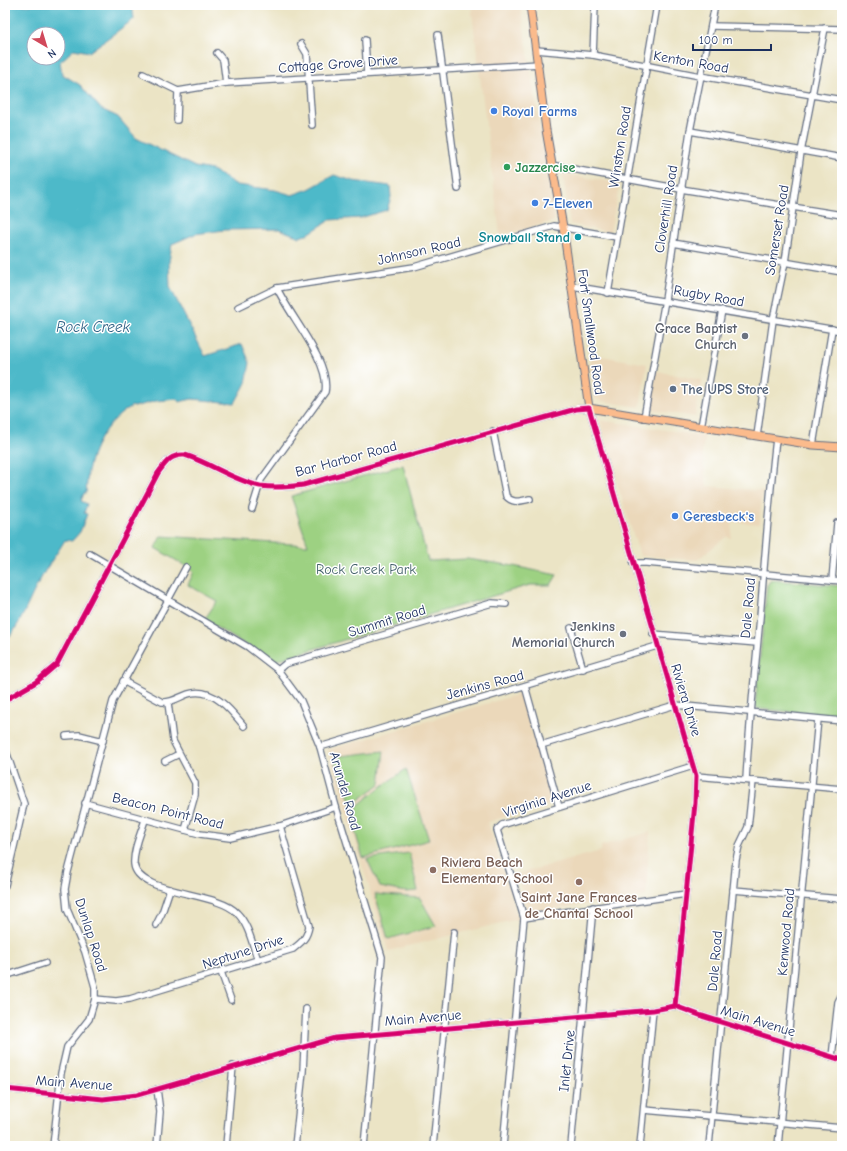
<svg xmlns="http://www.w3.org/2000/svg" width="847" height="1151" font-family="'Comic Neue',sans-serif">
<style>
.built{fill:#ebd8ba}
.green{fill:#9dd182;stroke:#5c8070}
.water{fill:#4db9c9;stroke:#347494;fill-rule:evenodd}
.lines{fill:none;stroke-linecap:round;stroke-linejoin:round}
.minor-casing{stroke:#646e82;stroke-width:8}
.major-casing{stroke:#646e82;stroke-width:9}
.minor{stroke:#fff;stroke-width:5.5}
.major{stroke:#fbbb8c;stroke-width:7}
.cycleway-casing{stroke:#fff;stroke-width:8}
.cycleway{stroke:#d6006c;stroke-width:5}
.shop-dot{fill:#3f7fe0;stroke:#fff;stroke-width:1.5}
.leisure-dot{fill:#2e9e5b;stroke:#fff;stroke-width:1.5}
.culture-dot{fill:#0f9aa8;stroke:#fff;stroke-width:1.5}
.worship-dot{fill:#6b7280;stroke:#fff;stroke-width:1.5}
.service-dot{fill:#5c6f8a;stroke:#fff;stroke-width:1.5}
.education-dot{fill:#8d6e63;stroke:#fff;stroke-width:1.5}
.labels{text-anchor:middle;dominant-baseline:central;stroke-width:3;stroke-linejoin:round;paint-order:stroke}
.street-label{font-size:14px;fill:#1b2f5e;stroke:#fff}
.shop-label{font-size:14px;font-weight:bold;fill:#366cbe;stroke:#fff;text-anchor:start}
.leisure-label{font-size:14px;font-weight:bold;fill:#27864d;stroke:#fff;text-anchor:start}
.culture-label{font-size:14px;font-weight:bold;fill:#0d838f;stroke:#fff;text-anchor:end}
.worship-label{font-size:14px;font-weight:bold;fill:#5b616d;stroke:#fff;text-anchor:end}
.service-label{font-size:14px;font-weight:bold;fill:#4e5e75;stroke:#fff;text-anchor:start}
.park-label{font-size:14px;fill:#426069;stroke:#fff}
.education-label{font-size:14px;font-weight:bold;fill:#785e54;stroke:#fff;text-anchor:start}
.water-label{font-size:15px;font-style:italic;fill:#2c5f83;stroke:#fff}
</style>
<rect width="100%" height="100%" fill="#fff"/>
<filter id="ink" filterUnits="userSpaceOnUse"><feTurbulence type="fractalNoise" baseFrequency=".025" numOctaves="2"/><feDisplacementMap in="SourceGraphic" scale="8" xChannelSelector="R" yChannelSelector="G"/><feConvolveMatrix kernelMatrix="1 2 1 2 8 2 1 2 1" color-interpolation-filters="sRGB"/></filter>
<filter id="wash" filterUnits="userSpaceOnUse"><feTurbulence type="fractalNoise" baseFrequency=".012" numOctaves="4" result="noise"/><feDisplacementMap in="SourceGraphic" scale="16" xChannelSelector="R" yChannelSelector="G"/><feGaussianBlur stdDeviation="0.9" result="paint"/><feColorMatrix in="noise" values="0 0 0 0 0 0 0 0 0 0 0 0 0 0 0 0 0 1.4 0 .05"/><feComposite in="paint" operator="in"/></filter>
<g filter="url(#wash)">
<rect width="100%" height="100%" fill="#ebe4c5"/>
<!-- built -->
<g class="built">
<polygon points="471,5 520,5 555,217 554,221 500,236"/>
<polygon points="563,174 620,183 610,232 570,224"/>
<polygon points="589,354 647,364 640,407 601,401 594,398"/>
<polygon points="656,371 702,380 695,417 653,410 651,405"/>
<polygon points="600,420 705,436 702,454 707,486 763,491 759,524 733,522 731,538 726,537 697,560 640,556 618,486"/>
<polygon points="520,694 554,803 488,822 518,919 388,951 328,750"/>
<polygon points="650,832 646,896 532,912 527,909 517,874 601,851 601,846"/>
</g>
<!-- green -->
<g class="green">
<polygon points="403,465 428,561 467,559 508,565 557,575 551,585 530,585 273,661 204,620 217,601 188,585 194,571 155,548 161,536 308,545 291,496"/>
<polygon points="771,580 842,586 842,716 758,709 755,705 767,585"/>
<polygon points="384,751 380,784 352,805 335,763 340,756"/>
<polygon points="406,769 429,840 363,858 354,828 357,806 378,789"/>
<polygon points="409,853 418,891 406,892 380,887 367,859"/>
<polygon points="375,894 420,898 436,926 388,939"/>
</g>
<!-- water -->
<path class="water" d="M 5,5 L 132,5 L 134,19 L 89,52 L 74,49 L 60,62 L 62,74 L 80,85 L 101,109 L 118,117 L 136,138 L 195,167 L 212,170 L 237,185 L 275,190 L 292,195 L 309,189 L 334,175 L 353,181 L 390,186 L 391,197 L 387,210 L 360,218 L 330,220 L 308,234 L 300,237 L 279,229 L 224,230 L 195,234 L 172,244 L 169,262 L 170,287 L 205,356 L 242,344 L 250,363 L 246,383 L 235,403 L 192,399 L 179,402 L 177,399 L 156,401 L 134,407 L 132,406 C 108,421 94,442 88,471 C 87,478 87,486 86,493 L 84,493 L 81,501 L 87,504 L 84,513 L 87,514 L 80,532 L 72,541 L 65,540 C 57,554 46,567 39,582 C 28,601 21,626 5,641 ZM 34,34 L 58,34 L 58,58 L 34,58 Z"/>
</g>
<g filter="url(#ink)">
<g class="lines">
<defs>
<g id="minor">
<polyline points="711,26 842,29"/>
<polyline points="438,35 458,189"/>
<polyline points="365,40 367,74"/>
<polyline points="301,44 307,54 312,125"/>
<polyline points="536,50 593,55 700,76 842,100"/>
<polyline points="217,53 223,60 226,83"/>
<polyline points="593,55 595,5"/>
<polyline points="143,74 178,91 226,83 539,64"/>
<polyline points="177,120 178,91"/>
<polyline points="690,131 842,158"/>
<polyline points="551,165 681,189 842,215"/>
<polyline points="673,243 842,272"/>
<polyline points="572,286 842,331"/>
<polyline points="608,293 657,5"/>
<polyline points="238,307 277,288 414,267 554,226 617,237"/>
<polyline points="644,418 665,300 690,131 715,5"/>
<polyline points="701,427 722,310"/>
<path d="M 493,431 L 506,496 C 513,504 520,501 530,499"/>
<polyline points="757,436 773,320 785,262 801,152 825,28"/>
<polyline points="813,445 832,329"/>
<path d="M 252,509 L 261,480 L 325,392 C 331,362 290,317 277,288"/>
<polyline points="90,554 248,647 278,670 301,701 320,747 336,807 382,957 364,1146"/>
<polyline points="633,563 646,563 842,581"/>
<polyline points="832,580 837,523"/>
<polyline points="571,628 583,669"/>
<polyline points="653,634 757,643"/>
<polyline points="278,670 285,664 492,603 506,604"/>
<path d="M 123,681 L 162,702 C 172,703 179,697 188,694 C 212,686 231,710 244,726"/>
<polyline points="525,686 559,807"/>
<path d="M 5,700 L 36,682 L 57,664 L 158,473 C 166,462 171,454 185,455 C 210,463 233,480 260,486 C 274,488 288,487 303,485 L 576,409 L 589,408 L 696,776 L 695,803 L 675,1006"/>
<polyline points="168,703 173,741 195,783 195,795 185,830"/>
<polyline points="66,736 79,735 103,741"/>
<polyline points="541,745 675,705 842,721"/>
<polyline points="320,747 657,646"/>
<polyline points="5,748 24,804 5,885"/>
<polyline points="165,761 179,754"/>
<polyline points="696,776 842,789"/>
<path d="M 746,780 C 749,726 755,672 760,617 C 765,558 769,498 776,439"/>
<polyline points="85,803 200,834 230,838 280,826 336,807"/>
<path d="M 145,820 C 141,833 133,850 134,864 C 137,895 217,891 237,913 C 249,925 252,944 258,960"/>
<polyline points="733,890 842,899"/>
<polyline points="524,918 686,894"/>
<polyline points="156,925 162,913 170,889"/>
<polyline points="221,972 231,1000"/>
<polyline points="5,976 45,963"/>
<path d="M 95,999 L 116,1001 L 130,999 L 293,949 C 302,942 307,938 309,926 L 280,826"/>
<polyline points="832,1057 838,1002 842,994"/>
<polyline points="5,1089 103,1099 137,1095 335,1038 653,1010 675,1006 702,1016 842,1060"/>
<polyline points="644,1110 842,1128"/>
<polyline points="53,1146 61,1073 67,1047 89,1019 95,999 95,987 85,952 67,909 65,889 68,872 113,701 186,567"/>
<polyline points="157,1146 160,1112 157,1089"/>
<polyline points="226,1146 233,1066"/>
<polyline points="295,1146 303,1071 306,1009"/>
<polyline points="433,1146 454,932"/>
<polyline points="503,1146 524,918 497,830 502,825 693,766"/>
<polyline points="571,1146 593,907"/>
<polyline points="640,1146 653,1010"/>
<polyline points="709,1146 736,860 739,846 748,827 753,781"/>
<polyline points="778,1146 818,719"/>
</g>
<polyline id="major" points="530,5 546,130 563,227 589,408 757,436 813,445 842,447"/>
</defs>
<!-- minor casing -->
<use href="#minor" class="minor-casing"/>
<!-- major casing -->
<use href="#major" class="major-casing"/>
<!-- minor -->
<use href="#minor" class="minor"/>
<!-- major -->
<use href="#major" class="major"/>
<defs>
<g id="cycleway">
<path d="M 5,700 L 36,682 L 57,664 L 158,473 C 166,462 171,454 185,455 C 210,463 233,480 260,486 C 274,488 288,487 303,485 L 576,409 L 589,408 L 696,776 L 695,803 L 675,1006"/>
<polyline points="5,1089 103,1099 137,1095 335,1038 653,1010 675,1006 702,1016 842,1060"/>
</g>
</defs>
<!-- cycleway casing -->
<use href="#cycleway" class="cycleway-casing"/>
<!-- cycleway -->
<use href="#cycleway" class="cycleway"/>
</g>
</g>
<!-- markers -->
<g class="shop-dot">
<circle cx="494" cy="111" r="4"/>
<circle cx="535" cy="203" r="4"/>
<circle cx="675" cy="516" r="4"/>
</g>
<circle class="leisure-dot" cx="507" cy="167" r="4"/>
<circle class="culture-dot" cx="578" cy="237" r="4"/>
<g class="worship-dot">
<circle cx="745" cy="336" r="4"/>
<circle cx="623" cy="634" r="4"/>
</g>
<circle class="service-dot" cx="673" cy="389" r="4"/>
<g class="education-dot">
<circle cx="433" cy="870" r="4"/>
<circle cx="579" cy="882" r="4"/>
</g>
<g class="labels">
<!-- street labels -->
<g class="street-label">
<text transform="translate(691 62) rotate(10)">Kenton Road</text>
<text transform="translate(338 64) rotate(-4)">Cottage Grove Drive</text>
<text transform="translate(620 147) rotate(-81)">Winston Road</text>
<text transform="translate(666 209) rotate(-81)">Cloverhill Road</text>
<text transform="translate(777 230) rotate(-81)">Somerset Road</text>
<text transform="translate(419 251) rotate(-13)">Johnson Road</text>
<text transform="translate(709 296) rotate(10)">Rugby Road</text>
<text transform="translate(591 332) rotate(82)">Fort Smallwood Road</text>
<text transform="translate(346 459) rotate(-15)">Bar Harbor Road</text>
<text transform="translate(748 608) rotate(-85)">Dale Road</text>
<text transform="translate(387 621) rotate(-17)">Summit Road</text>
<text transform="translate(485 685) rotate(-15)">Jenkins Road</text>
<text transform="translate(686 700) rotate(73)">Riviera Drive</text>
<text transform="translate(345 791) rotate(74)">Arundel Road</text>
<text transform="translate(547 799) rotate(-18)">Virginia Avenue</text>
<text transform="translate(168 811) rotate(14)">Beacon Point Road</text>
<text transform="translate(786 932) rotate(-85)">Kenwood Road</text>
<text transform="translate(91 935) rotate(72)">Dunlap Road</text>
<text transform="translate(243 952) rotate(-18)">Neptune Drive</text>
<text transform="translate(715 961) rotate(-85)">Dale Road</text>
<text transform="translate(423 1018) rotate(-5)">Main Avenue</text>
<text transform="translate(758 1021) rotate(17)">Main Avenue</text>
<text transform="translate(567 1061) rotate(-84)">Inlet Drive</text>
<text transform="translate(74 1083) rotate(4)">Main Avenue</text>
</g>
<!-- shop labels -->
<g class="shop-label">
<text x="502" y="111">Royal Farms</text>
<text x="543" y="203">7-Eleven</text>
<text x="683" y="516">Geresbeck's</text>
</g>
<!-- leisure labels -->
<g class="leisure-label">
<text x="515" y="167">Jazzercise</text>
</g>
<!-- culture labels -->
<g class="culture-label">
<text x="570" y="237">Snowball Stand</text>
</g>
<!-- worship labels -->
<g class="worship-label">
<text x="737" y="328">Grace Baptist<tspan x="737" dy="16">Church</tspan></text>
<text x="615" y="626">Jenkins<tspan x="615" dy="16">Memorial Church</tspan></text>
</g>
<!-- service labels -->
<g class="service-label">
<text x="681" y="389">The UPS Store</text>
</g>
<!-- park labels -->
<g class="park-label">
<text x="366" y="569">Rock Creek Park</text>
</g>
<!-- education labels -->
<g class="education-label">
<text x="441" y="862">Riviera Beach<tspan x="441" dy="16">Elementary School</tspan></text>
<text x="579" y="897" text-anchor="middle">Saint Jane Frances<tspan x="579" dy="16">de Chantal School</tspan></text>
</g>
<!-- water labels -->
<g class="water-label">
<text x="93" y="327">Rock Creek</text>
</g>
</g>
<!-- margin -->
<rect width="847" height="1151" fill="none" stroke="#fff" stroke-width="20"/>
<!-- north arrow -->
<g transform="translate(46 46) rotate(142)"><circle r="19" fill="#ffffff" stroke="#a4acbf"/>
<path d="M0-3L7 15L0 10L-7 15Z" fill="#d1495b"/>
<text y="-6" font-size="11" font-weight="bold" text-anchor="middle" fill="#1b2f5e">N</text>
</g>
<!-- scale -->
<path d="M693 44v6h78v-6" fill="none" stroke="#1b2f5e" stroke-width="2"/>
<text x="699" y="44" font-size="12" fill="#1b2f5e" stroke="#ffffff" stroke-width="3" paint-order="stroke">100 m</text>
</svg>
